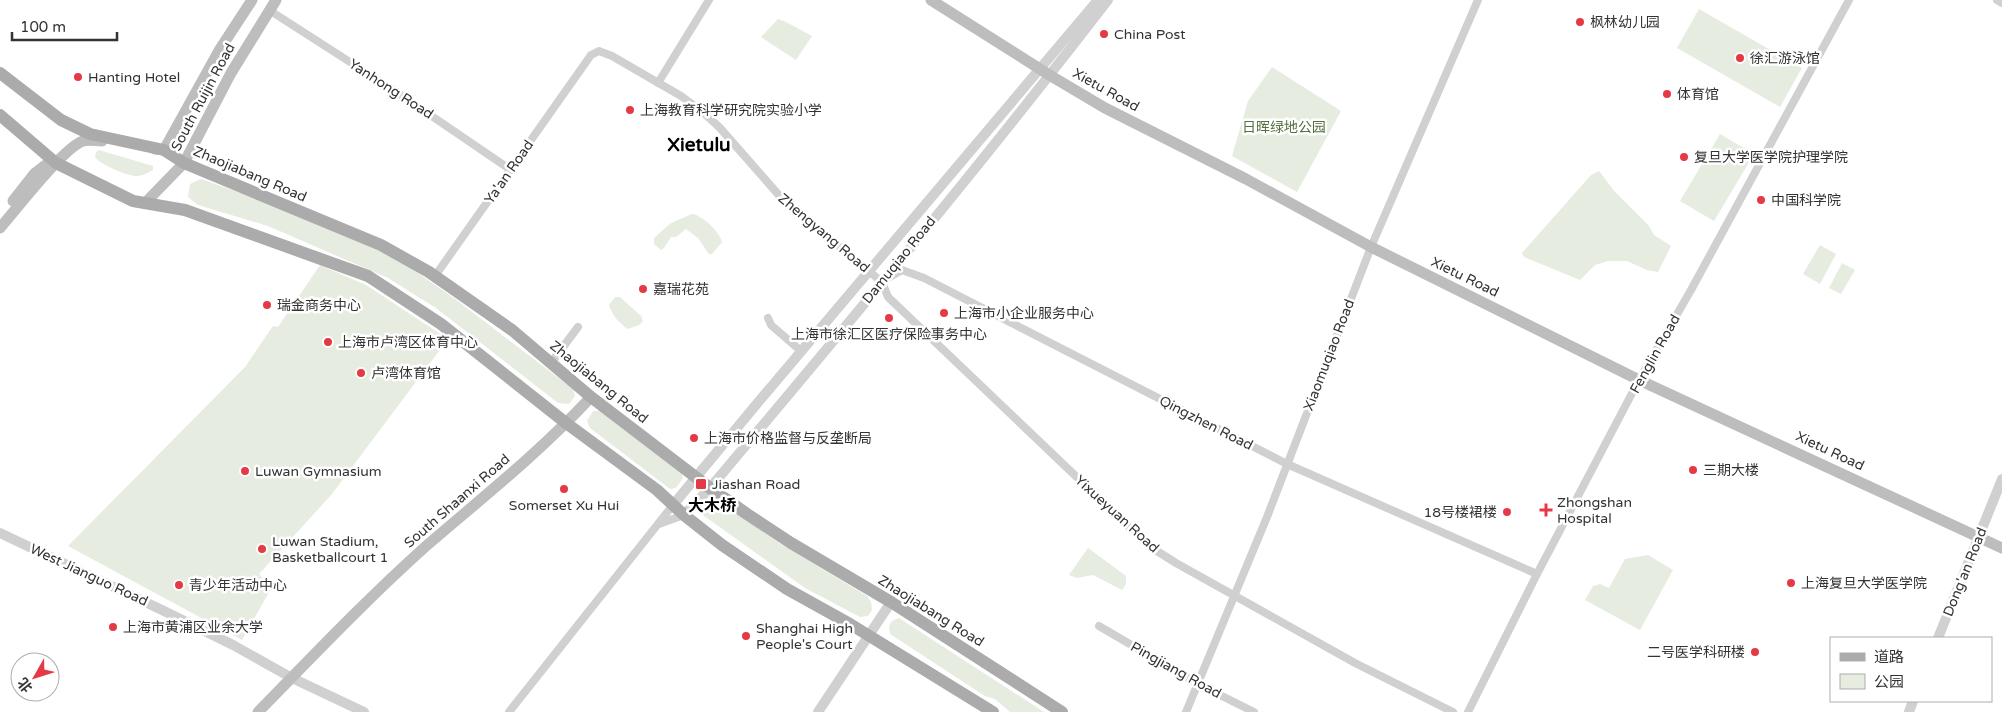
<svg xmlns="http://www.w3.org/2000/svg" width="2002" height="712" font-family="'Varela Round','Noto Sans SC',sans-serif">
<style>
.green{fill:#e6ecdf}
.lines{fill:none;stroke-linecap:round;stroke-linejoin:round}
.minor{stroke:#d0d0d0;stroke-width:8}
.tertiary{stroke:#d0d0d0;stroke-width:10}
.secondary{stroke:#bdbdbd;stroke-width:11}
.primary{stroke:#ababab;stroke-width:12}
.poi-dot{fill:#e63946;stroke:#fff;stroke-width:2}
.labels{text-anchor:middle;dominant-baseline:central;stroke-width:5;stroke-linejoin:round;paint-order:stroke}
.poi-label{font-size:14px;fill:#333;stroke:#fff;text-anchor:start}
.street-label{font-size:14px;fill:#333;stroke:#fff}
.park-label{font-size:14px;fill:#56703f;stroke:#fff}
.quarter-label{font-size:16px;font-weight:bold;fill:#000;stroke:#fff}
.district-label{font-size:19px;font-weight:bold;fill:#000;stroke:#fff}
</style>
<rect width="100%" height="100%" fill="#fff"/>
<!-- green -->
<g class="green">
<polygon points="1699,9 1802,68 1780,107 1677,48"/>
<polygon points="778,19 786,22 812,36 796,60 761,37"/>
<polygon points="1272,67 1341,111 1297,192 1232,156 1248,101"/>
<polygon points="1720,134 1754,154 1714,221 1680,201"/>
<path d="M 99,150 L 153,166 L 153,170 C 149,172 143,176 138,176 C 129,177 99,164 95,157 L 96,152 Z"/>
<polygon points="1599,171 1615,192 1649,226 1654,235 1671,246 1658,272 1647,270 1627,261 1608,261 1595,265 1580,280 1524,257 1522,253 1591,175"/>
<polygon points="201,179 275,205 388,252 455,299 573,389 575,396 569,404 558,403 436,308 388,278 268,226 198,205 188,197 190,184"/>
<path d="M 692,214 C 702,215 720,232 722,242 L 712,254 L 709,254 L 698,238 L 686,229 L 676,237 L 671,237 L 664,248 L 661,250 L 654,244 L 654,238 L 671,223 Z"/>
<polygon points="1820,245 1836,254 1820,284 1803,274"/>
<polygon points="1842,263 1855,270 1841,294 1829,288"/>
<polygon points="320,265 366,285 448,339 332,494 259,574 272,587 242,640 68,546 245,367 273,326 278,327"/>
<path d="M 615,297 L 620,297 L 641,316 L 643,321 L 639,325 L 628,329 C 620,324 612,315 609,305 Z"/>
<polygon points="593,411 600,411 682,474 683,478 676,488 670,489 590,428 587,421"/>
<path d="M 712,496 L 779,543 L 867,596 L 871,602 L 872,610 L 868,616 L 860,617 L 805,588 L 700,513 C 700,504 705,501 712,496 Z"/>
<polygon points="1088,548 1126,576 1126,584 1122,590 1093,575 1077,578 1069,575"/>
<polygon points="1648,555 1673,570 1640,630 1585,600 1593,586 1600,584 1609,588 1625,559"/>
<polygon points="899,618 1044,712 1010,712 995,699 985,696 890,634 889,626 892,621"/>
</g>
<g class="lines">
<!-- minor -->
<g class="minor">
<polyline points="1997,0 2002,3"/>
<polyline points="269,10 392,89 511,170"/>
<polyline points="658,83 709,0"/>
<polyline points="435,276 591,55 599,51 612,56 681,96 704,113 720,128 784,201 882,282 888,297 1149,546 1176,563 1355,663 1453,712"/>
<polyline points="888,278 902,270 924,278 1287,464 1537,574"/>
<polyline points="768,318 771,325 801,351"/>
<polyline points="551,363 578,327"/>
<polyline points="659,524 684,515"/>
<polyline points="1099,626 1198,684 1254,712"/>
<polyline points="509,712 673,505"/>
<polyline points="1186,712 1267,517 1371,247 1478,0"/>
<polyline points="1468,712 1537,574 1639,380 1691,290 1849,0"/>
</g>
<!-- tertiary -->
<g class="tertiary">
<polyline points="673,505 755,406 1098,0"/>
<path d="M 684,515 L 710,488 C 845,328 980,166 1108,0"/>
<polyline points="0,533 164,611 233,645 292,678 364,712"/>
<polyline points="1938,638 2002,479"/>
<polyline points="818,712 891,602"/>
<polyline points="1909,712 1913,701"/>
</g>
<!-- secondary -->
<g class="secondary">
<polyline points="931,0 1051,76 1105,108 1246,179 1371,247 1639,380 2002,548"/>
<polyline points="155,149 164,150 220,49 252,0"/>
<polyline points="13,201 35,173 52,160"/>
<polyline points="146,202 184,163 231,73 276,0"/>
<path d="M 0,228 C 15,211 64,147 83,141 C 89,139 96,141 102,141"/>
<path d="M 258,712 C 313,656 367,599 425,547 C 482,498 540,452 591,397"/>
</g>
<!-- primary -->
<g class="primary">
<polyline points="0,73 61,120 90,134 164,150 184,163 381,245 429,272 512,330 591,397 710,488 747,514 791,543 891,602 1062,712"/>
<polyline points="0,115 56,163 133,201 185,210 368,276 441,324 566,423 657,490 684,515 722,545 787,589 850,624 993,712"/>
</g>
</g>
<!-- markers -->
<g class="poi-dot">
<circle cx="1580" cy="22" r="5"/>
<circle cx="1104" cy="34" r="5"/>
<circle cx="1740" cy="58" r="5"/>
<circle cx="78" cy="77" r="5"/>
<circle cx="1667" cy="94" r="5"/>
<circle cx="630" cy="110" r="5"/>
<circle cx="1684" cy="157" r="5"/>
<circle cx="1761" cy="200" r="5"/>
<circle cx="643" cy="289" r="5"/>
<circle cx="267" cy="305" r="5"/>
<circle cx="944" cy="313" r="5"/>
<circle cx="889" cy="318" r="5"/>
<circle cx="328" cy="342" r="5"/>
<circle cx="361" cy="373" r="5"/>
<circle cx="694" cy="438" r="5"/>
<circle cx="1693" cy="470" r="5"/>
<circle cx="245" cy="471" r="5"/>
<rect x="695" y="478" width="12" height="12" rx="2.5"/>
<circle cx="564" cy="489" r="5"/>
<path d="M1543.5 502.5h5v5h5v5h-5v5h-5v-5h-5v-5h5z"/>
<circle cx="1507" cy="512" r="5"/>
<circle cx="262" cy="549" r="5"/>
<circle cx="1791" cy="583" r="5"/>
<circle cx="179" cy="585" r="5"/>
<circle cx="113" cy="627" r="5"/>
<circle cx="746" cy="636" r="5"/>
<circle cx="1755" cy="652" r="5"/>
</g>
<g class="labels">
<!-- poi labels -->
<g class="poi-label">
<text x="1590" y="22">枫林幼儿园</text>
<text x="1114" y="34">China Post</text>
<text x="1750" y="58">徐汇游泳馆</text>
<text x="88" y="77">Hanting Hotel</text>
<text x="1677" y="94">体育馆</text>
<text x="640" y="110">上海教育科学研究院实验小学</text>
<text x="1694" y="157">复旦大学医学院护理学院</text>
<text x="1771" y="200">中国科学院</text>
<text x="653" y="289">嘉瑞花苑</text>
<text x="277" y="305">瑞金商务中心</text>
<text x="954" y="313">上海市小企业服务中心</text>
<text x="889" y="334" text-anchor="middle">上海市徐汇区医疗保险事务中心</text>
<text x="338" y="342">上海市卢湾区体育中心</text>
<text x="371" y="373">卢湾体育馆</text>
<text x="704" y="438">上海市价格监督与反垄断局</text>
<text x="1703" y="470">三期大楼</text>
<text x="255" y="471">Luwan Gymnasium</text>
<text x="712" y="484">Jiashan Road</text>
<text x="1557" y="502">Zhongshan<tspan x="1557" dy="16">Hospital</tspan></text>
<text x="564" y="505" text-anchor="middle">Somerset Xu Hui</text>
<text x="1497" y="512" text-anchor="end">18号楼裙楼</text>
<text x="272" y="541">Luwan Stadium,<tspan x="272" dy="16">Basketballcourt 1</tspan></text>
<text x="1801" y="583">上海复旦大学医学院</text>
<text x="189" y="585">青少年活动中心</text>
<text x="123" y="627">上海市黄浦区业余大学</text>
<text x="756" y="628">Shanghai High<tspan x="756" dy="16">People's Court</tspan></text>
<text x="1745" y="652" text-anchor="end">二号医学科研楼</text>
</g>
<!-- street labels -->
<g class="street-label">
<text transform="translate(391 89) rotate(33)">Yanhong Road</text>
<text transform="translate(1106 90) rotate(29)">Xietu Road</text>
<text transform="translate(203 97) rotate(-62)">South Ruijin Road</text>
<text transform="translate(509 172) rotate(-55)">Ya'an Road</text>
<text transform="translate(250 174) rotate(23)">Zhaojiabang Road</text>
<text transform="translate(824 233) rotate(40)">Zhengyang Road</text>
<text transform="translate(899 260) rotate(-51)">Damuqiao Road</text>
<text transform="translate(1465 277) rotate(26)">Xietu Road</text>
<text transform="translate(1655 354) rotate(-61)">Fenglin Road</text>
<text transform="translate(1329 355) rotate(-69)">Xiaomuqiao Road</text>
<text transform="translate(599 382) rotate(39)">Zhaojiabang Road</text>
<text transform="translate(1206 423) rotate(27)">Qingzhen Road</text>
<text transform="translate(1830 451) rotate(25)">Xietu Road</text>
<text transform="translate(457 501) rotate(-41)">South Shaanxi Road</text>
<text transform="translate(1117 514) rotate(42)">Yixueyuan Road</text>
<text transform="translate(1965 572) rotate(-68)">Dong'an Road</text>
<text transform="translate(89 575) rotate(25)">West Jianguo Road</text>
<text transform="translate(931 611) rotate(32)">Zhaojiabang Road</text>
<text transform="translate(1176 670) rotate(29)">Pingjiang Road</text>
</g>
<!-- park labels -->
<g class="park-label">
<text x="1284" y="127">日晖绿地公园</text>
</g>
<!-- quarter labels -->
<g class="quarter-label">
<text x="712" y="506">大木桥</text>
</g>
<!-- district labels -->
<g class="district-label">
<text x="699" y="145">Xietulu</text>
</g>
</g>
<!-- legend -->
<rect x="1830" y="637" width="162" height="65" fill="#ffffff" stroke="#adadad"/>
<rect x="1840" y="653" width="25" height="8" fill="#ababab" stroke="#adadad"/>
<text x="1874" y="662" font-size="15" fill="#333333">道路</text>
<rect x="1840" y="674" width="25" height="15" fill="#e6ecdf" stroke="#adadad"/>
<text x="1874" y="687" font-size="15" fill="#333333">公园</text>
<!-- north arrow -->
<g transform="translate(35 677) rotate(231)"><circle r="24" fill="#ffffff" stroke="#adadad"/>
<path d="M0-4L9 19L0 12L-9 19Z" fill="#e63946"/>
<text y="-8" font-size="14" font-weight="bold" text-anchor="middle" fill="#333333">北</text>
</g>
<!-- scale -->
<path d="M12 32v8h105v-8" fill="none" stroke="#333333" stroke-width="2.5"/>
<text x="20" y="32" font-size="15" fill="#333333" stroke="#ffffff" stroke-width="4" paint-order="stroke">100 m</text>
</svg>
